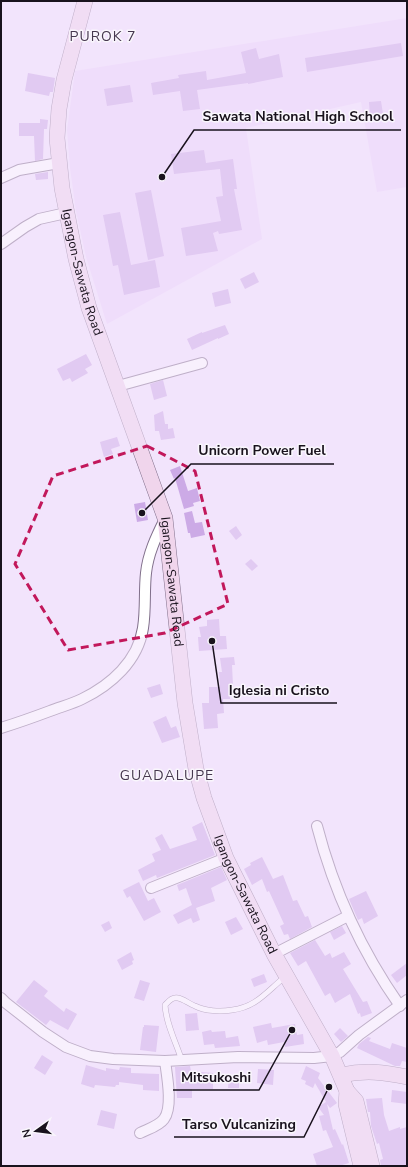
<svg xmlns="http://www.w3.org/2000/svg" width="408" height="1167" font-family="'Nunito Sans',sans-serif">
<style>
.built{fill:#ecd5fb}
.building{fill:#ccaae6}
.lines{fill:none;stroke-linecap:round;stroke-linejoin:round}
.lane-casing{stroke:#81708b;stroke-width:6}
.street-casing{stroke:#81708b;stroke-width:12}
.secondary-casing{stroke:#81708b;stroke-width:16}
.lane{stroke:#fff;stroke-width:5}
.street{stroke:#fff;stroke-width:10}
.secondary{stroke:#f0d5ec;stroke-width:15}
.marked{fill:none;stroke:#c2185b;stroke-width:3;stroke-dasharray:8 5;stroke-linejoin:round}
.labels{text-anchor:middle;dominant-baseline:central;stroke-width:3;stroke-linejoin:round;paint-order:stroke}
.street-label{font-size:13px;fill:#19121d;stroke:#f9f6fc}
.neighbourhood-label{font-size:14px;letter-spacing:1px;fill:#46374f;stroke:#f9f6fc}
.leader{fill:none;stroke:#19121d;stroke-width:1.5}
.callout-dot{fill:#19121d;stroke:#f9f6fc;stroke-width:1.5}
.callout-label{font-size:14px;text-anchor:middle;font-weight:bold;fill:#19121d;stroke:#f9f6fc;stroke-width:3;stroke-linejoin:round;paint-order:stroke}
</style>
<rect width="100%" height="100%" fill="#f2e4fc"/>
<!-- built -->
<polygon class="built" points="407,18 407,187 377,192 361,102 246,128 262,239 107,324 86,257 76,211 70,168 67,130 75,71"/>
<!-- building -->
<g class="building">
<polygon points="401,43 403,56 307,72 305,58"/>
<polygon points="256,48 259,59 279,54 283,77 248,84 248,83 197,90 200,109 183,111 180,91 153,95 151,83 179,78 178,75 206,71 207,80 246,73 241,52"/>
<polygon points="28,73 55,78 53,92 50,92 49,96 25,91"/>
<polygon points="130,85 133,102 107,106 104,89"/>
<polygon points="381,101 383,114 370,116 369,102"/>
<polygon points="40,119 48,120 47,129 44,129 43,159 35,161 34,136 19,136 19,123 40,123"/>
<polygon points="204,150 206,163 233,159 237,189 234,189 242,230 219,234 218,231 213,233 218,251 186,256 181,228 221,221 216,197 223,196 220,169 174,174 171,154"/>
<polygon points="48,172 48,179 36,180 35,174"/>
<polygon points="151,190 164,256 148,260 135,193"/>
<polygon points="120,212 131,265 155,260 160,287 124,295 118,265 113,266 103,215"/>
<polygon points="254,272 259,282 245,289 240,279"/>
<polygon points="228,289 231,303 215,307 212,293"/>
<polygon points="225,325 229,334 218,339 218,338 192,350 187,339 202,332 202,333"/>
<polygon points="86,354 92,365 85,369 88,373 72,382 70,378 63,381 57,369"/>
<polygon points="163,380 167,396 154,400 150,384"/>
<polygon points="163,411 165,424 168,424 168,429 173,428 175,438 161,440 159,431 155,431 154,415"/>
<polygon points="117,437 120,446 111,449 113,454 104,457 100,442"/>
<polygon points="180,466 188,491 197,488 200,501 193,503 194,506 184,509 175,478 174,479 170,470"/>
<polygon points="145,502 148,520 137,522 134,504"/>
<polygon points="192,511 195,523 202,522 205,535 191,538 190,533 188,533 184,513"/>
<polygon points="236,526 242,535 236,540 229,531"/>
<polygon points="251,559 258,566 252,571 245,564"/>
<polygon points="219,619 220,636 226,636 227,649 199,651 198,637 201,637 199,627 207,626 207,620"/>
<polygon points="234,657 235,665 232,665 233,686 230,686 230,699 223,699 224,713 217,714 218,728 204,729 202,703 209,703 209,687 220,687 219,672 222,672 220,658"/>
<polygon points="160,684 163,694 151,698 147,688"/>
<polygon points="166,716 171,728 176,726 180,737 162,743 153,722"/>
<polygon points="202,822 215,855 157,878 156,875 143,881 138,870 155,861 152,854 161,850 155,838 162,834 170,849 197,840 192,827"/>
<polygon points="262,857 273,879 283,875 293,901 297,900 305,917 308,916 312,927 290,939 288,934 284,935 280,926 284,924 269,891 267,892 262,879 252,885 244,869 251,865 250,863"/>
<polygon points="221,867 227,880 211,888 215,901 196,908 200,920 193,923 191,918 178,924 173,915 192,905 186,888 179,891 177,885"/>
<polygon points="139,882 148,901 154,898 161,912 144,921 130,896 127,898 123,890"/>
<polygon points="366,891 378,916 364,924 362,918 358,920 349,899"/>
<polygon points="236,917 243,929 231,935 225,922"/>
<polygon points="109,921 112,928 105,932 101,925"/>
<polygon points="342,926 346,933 334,940 330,932"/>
<polygon points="315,940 325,956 330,953 332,958 344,952 351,964 343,969 363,1002 367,1001 372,1013 361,1017 360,1013 358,1014 350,994 335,1003 330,993 325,996 306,961 298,966 290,953"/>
<polygon points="131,952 134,960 132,961 133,964 122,970 117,960"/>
<polygon points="407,963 407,975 397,983 391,975"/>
<polygon points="264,974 267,982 254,987 251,979"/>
<polygon points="34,980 48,991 44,996 64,1012 66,1008 77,1014 68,1030 50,1020 46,1025 16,1002"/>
<polygon points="140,980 150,983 144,1001 134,998"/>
<polygon points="197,1013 199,1030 186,1031 185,1014"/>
<polygon points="271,1023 272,1028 295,1024 297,1035 303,1034 304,1044 285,1047 284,1042 268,1045 267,1040 257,1043 253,1027"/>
<polygon points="144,1025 159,1026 156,1052 140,1050 143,1027 144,1027"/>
<polygon points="340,1028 348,1036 341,1042 334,1034"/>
<polygon points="211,1030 212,1032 225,1031 226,1038 238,1036 240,1046 215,1048 214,1044 204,1045 202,1032"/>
<polygon points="368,1037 371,1038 369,1041 390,1049 392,1043 407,1048 407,1062 402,1061 400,1066 395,1066 357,1048 359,1044"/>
<polygon points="42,1055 53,1062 45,1075 34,1068"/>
<polygon points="86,1065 106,1071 106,1068 119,1070 120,1067 131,1068 131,1073 159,1074 159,1091 143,1090 143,1085 119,1082 119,1085 116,1085 115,1087 95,1085 94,1088 81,1084"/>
<polygon points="190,1066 191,1071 213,1073 213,1089 192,1089 192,1098 177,1098 175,1067"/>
<polygon points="306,1066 320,1073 318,1078 337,1103 330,1108 327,1104 333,1130 335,1129 342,1145 343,1144 349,1163 339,1166 317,1166 313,1154 333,1147 326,1130 323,1131 319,1116 324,1115 318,1107 326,1102 315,1083 313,1088 305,1084 306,1081 301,1079"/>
<polygon points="258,1069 274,1070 273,1085 257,1083"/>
<polygon points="229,1078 239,1079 239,1088 228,1088"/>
<polygon points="392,1090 407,1092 407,1104 391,1102"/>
<polygon points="382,1098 384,1115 389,1131 400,1127 400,1129 407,1127 407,1166 381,1166 380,1160 383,1159 379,1143 377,1144 371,1126 370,1112 368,1112 366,1099"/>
<polygon points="101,1110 117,1114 114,1129 97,1125"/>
</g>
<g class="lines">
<defs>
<path id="lane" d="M 182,1061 C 176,1042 166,1024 165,1005 C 169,1001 172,997 178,998 C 184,999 189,1004 195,1006 C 205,1011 220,1012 232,1010 C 257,1007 267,991 286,976"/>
<g id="street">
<polyline points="1,178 19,170 59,163"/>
<polyline points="1,244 25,227 39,219 66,213"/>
<polyline points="118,386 202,363"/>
<path d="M 1,728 C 17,723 34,717 50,711 C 60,707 72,704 82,699 C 111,685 138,661 143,628 C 146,609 144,591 146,573 C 148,554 156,537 164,521"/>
<path d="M 317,826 C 334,892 360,949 400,1006"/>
<polyline points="151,888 226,858"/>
<polyline points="274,954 348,916"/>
<polyline points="1,998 6,1003 43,1032 66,1047 90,1056 113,1059 165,1061 238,1057 314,1058 332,1056 340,1052 359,1035 407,1000"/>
<path d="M 140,1133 C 148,1129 159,1126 164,1119 C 173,1107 167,1076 165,1061"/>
</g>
<g id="secondary">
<path id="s1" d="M 85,1 L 64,80 L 59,109 L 57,138 L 62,188 L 76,259 L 89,308 L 165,518 L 185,703 L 196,769 L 204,798 L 226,858 L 274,954 L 332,1056 L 347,1091 L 356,1101 L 372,1166"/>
<path d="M 341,1075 C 366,1070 383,1072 407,1077"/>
<polyline points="347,1091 346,1104 361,1166"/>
</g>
</defs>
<!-- lane casing -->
<use href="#lane" class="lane-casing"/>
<!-- street casing -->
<use href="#street" class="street-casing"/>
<!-- secondary casing -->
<use href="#secondary" class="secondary-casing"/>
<!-- lane -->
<use href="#lane" class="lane"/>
<!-- street -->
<use href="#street" class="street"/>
<!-- secondary -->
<use href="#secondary" class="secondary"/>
</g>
<!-- marked area -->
<path d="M0 0H408V1167H0ZM 147,446 L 195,471 L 228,604 L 165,633 L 68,650 L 15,564 L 53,476 Z" fill="#f2e4fc" fill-opacity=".55" fill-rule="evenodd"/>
<path class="marked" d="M 147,446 L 195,471 L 228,604 L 165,633 L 68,650 L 15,564 L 53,476 Z"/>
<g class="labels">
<!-- street labels -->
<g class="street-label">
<text stroke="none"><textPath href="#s1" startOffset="277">Igangon-Sawata Road</textPath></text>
<text stroke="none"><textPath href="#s1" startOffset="601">Igangon-Sawata Road</textPath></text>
<text stroke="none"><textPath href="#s1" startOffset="925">Igangon-Sawata Road</textPath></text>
</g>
<!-- neighbourhood labels -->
<g class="neighbourhood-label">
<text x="103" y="36">PUROK 7</text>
<text x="167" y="775">GUADALUPE</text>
</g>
</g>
<!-- callouts -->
<path class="leader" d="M162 177L194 130H401M142 513L191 464H334M212 641L221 703H337M292 1030L259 1090H173M329 1087L304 1137H174"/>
<g class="callout-dot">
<circle cx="162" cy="177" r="4"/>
<circle cx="142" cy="513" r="4"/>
<circle cx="212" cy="641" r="4"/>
<circle cx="292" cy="1030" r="4"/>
<circle cx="329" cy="1087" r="4"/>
</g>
<g class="callout-label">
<text x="298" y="121">Sawata National High School</text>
<text x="262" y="455">Unicorn Power Fuel</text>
<text x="279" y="695">Iglesia ni Cristo</text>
<text x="216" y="1082">Mitsukoshi</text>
<text x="239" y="1129">Tarso Vulcanizing</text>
</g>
<!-- border -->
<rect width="408" height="1167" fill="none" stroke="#19121d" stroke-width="4"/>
<!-- north arrow -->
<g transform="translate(36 1131) rotate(256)" stroke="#f9f6fc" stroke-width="3" paint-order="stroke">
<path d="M0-3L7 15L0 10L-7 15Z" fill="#19121d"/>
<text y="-6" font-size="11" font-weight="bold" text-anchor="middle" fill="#19121d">N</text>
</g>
</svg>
